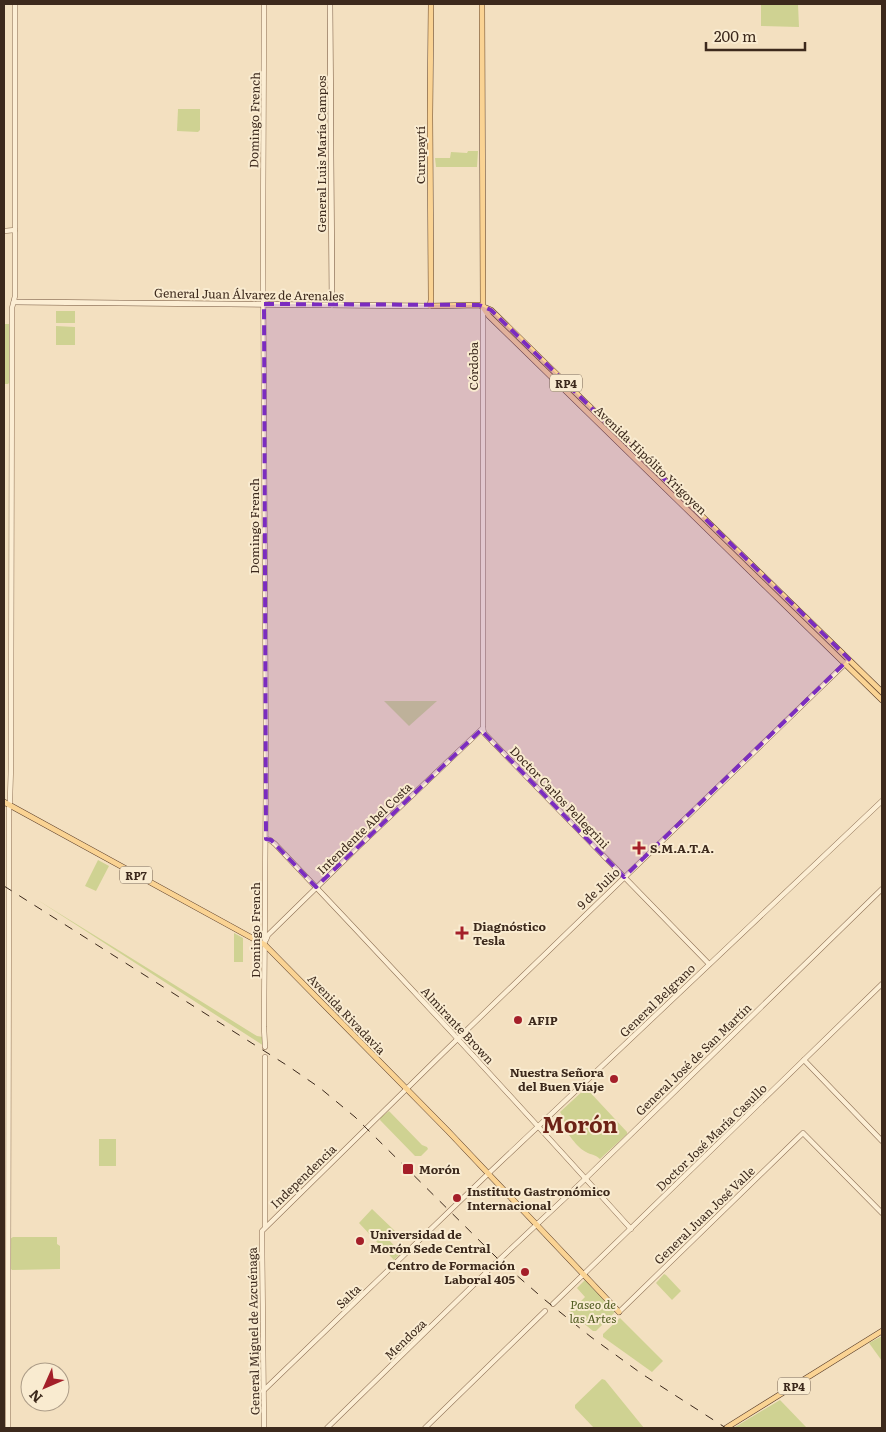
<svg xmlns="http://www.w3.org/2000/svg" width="886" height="1432" font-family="Literata,serif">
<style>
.green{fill:#cfd292}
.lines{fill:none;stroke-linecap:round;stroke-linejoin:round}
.tertiary-casing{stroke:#8e7055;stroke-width:5.5}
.secondary-casing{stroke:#705139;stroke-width:6}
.primary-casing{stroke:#5b3e2a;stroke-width:6}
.tertiary{stroke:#fceed4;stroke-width:4.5}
.secondary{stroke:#fceed4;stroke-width:5}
.primary{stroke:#fad393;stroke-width:5}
.rail{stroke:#3c291c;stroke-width:1;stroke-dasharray:9 9;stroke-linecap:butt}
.marked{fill:#7b2cbf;fill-opacity:0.2;stroke:#7b2cbf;stroke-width:4;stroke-dasharray:10 6;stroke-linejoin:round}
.poi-dot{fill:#a41f29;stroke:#f9ebd0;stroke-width:2}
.labels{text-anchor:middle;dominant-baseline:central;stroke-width:4;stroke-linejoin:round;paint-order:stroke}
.shield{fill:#f9ebd0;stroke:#756352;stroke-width:1}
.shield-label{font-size:11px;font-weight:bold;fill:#3c291c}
.street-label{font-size:12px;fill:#3c291c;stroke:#f9ebd0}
.poi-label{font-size:12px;font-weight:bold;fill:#3c291c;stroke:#f9ebd0;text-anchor:start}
.park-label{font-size:12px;font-style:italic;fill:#505b20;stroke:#f9ebd0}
.town-label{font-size:22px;font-weight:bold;fill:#6d2216;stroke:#f9ebd0}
</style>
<rect width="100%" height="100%" fill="#f3e0c0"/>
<!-- green -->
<g class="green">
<polygon points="761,4 798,4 799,27 761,26"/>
<polygon points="178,109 200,109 200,130 198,132 177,131"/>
<polygon points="468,151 478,151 477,167 436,167 435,158 450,158 451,152 467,153"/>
<rect x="56" y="311" width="19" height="12"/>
<polygon points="4,324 9,324 10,382 8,384 4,384"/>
<polygon points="56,326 75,327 75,345 56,345"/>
<polygon points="384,701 437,701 409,726"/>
<polygon points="98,860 109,866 96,891 85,886"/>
<polygon points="36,899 257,1036 263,1037 264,1046"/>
<polygon points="234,933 243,938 243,962 234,962"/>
<path d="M 586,1088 L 627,1132 L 627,1134 L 600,1159 C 595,1154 591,1155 586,1152 C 579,1149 573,1140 568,1134 C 563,1127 566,1119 560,1112 Z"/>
<polygon points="389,1111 422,1145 427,1147 428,1149 421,1156 415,1156 380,1120 381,1116 384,1115"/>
<rect x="99" y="1139" width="17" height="27"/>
<polygon points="372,1209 396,1232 389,1240 401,1253 394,1260 359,1223"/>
<polygon points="13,1237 57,1237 57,1244 60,1246 60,1269 12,1270 11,1269 10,1239"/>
<polygon points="664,1274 666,1275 681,1291 672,1300 656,1283"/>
<polygon points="585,1280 615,1312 596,1331 593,1331 570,1312 585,1297 577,1288"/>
<polygon points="620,1318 663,1361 652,1372 603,1337 603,1334"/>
<polygon points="882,1336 882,1361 869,1343"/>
<polygon points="602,1379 605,1380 644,1428 594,1428 575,1408 575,1405"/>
<polygon points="780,1400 806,1427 804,1428 735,1427"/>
</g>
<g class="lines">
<defs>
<g id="tertiary">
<polyline points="264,4 263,247 266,761 264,1027 265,1047"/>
<polyline points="4,231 15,230"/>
<polyline points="483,308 483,728 484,733 709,964"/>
<path d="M 266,839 L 270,840 L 275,844 C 396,971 514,1099 631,1229"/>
<polyline points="266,940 268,935 360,845 483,728"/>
<polyline points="265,1057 265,1227"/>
<polyline points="804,1060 882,1141"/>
<polyline points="553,1304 882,984"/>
<polyline points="619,1312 803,1133 882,1213"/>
<polyline points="263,1391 491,1171 882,801"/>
<polyline points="8,1428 9,810 10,800 11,766 12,308 15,296 15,4"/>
<polyline points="264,1428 262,1231 442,1054 847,662"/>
<polyline points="327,1428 499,1260 583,1181 882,889"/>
<polyline points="425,1428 545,1311"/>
</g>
<g id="secondary">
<polyline points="330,4 332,305"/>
<polyline points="14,302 430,306"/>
</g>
<g id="primary">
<polyline points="431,4 430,116 431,300 430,306 479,305 491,310 882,692"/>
<polyline points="482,4 483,306"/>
<polyline points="483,307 489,316 882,700"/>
<polyline points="4,802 265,945 448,1131 619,1312"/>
<polyline points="726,1428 882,1331"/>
</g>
</defs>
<!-- tertiary casing -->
<use href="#tertiary" class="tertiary-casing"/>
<!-- secondary casing -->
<use href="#secondary" class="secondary-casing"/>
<!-- primary casing -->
<use href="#primary" class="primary-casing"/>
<!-- tertiary -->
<use href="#tertiary" class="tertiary"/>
<!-- secondary -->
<use href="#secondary" class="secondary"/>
<!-- primary -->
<use href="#primary" class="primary"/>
<!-- rail -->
<polyline class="rail" points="4,886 288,1066 320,1088 355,1117 499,1260 545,1300 591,1337 642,1374 726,1428"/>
</g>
<!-- marked area -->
<path class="marked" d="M 264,304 L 479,305 L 491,310 L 849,659 L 624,877 L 481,730 L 316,887 L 271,840 L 266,839 Z"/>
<!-- markers -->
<g class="poi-dot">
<path d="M636.5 840.5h5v5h5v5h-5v5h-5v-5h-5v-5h5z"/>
<path d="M459.5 925.5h5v5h5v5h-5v5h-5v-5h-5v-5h5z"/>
<circle cx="518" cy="1020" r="5"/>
<circle cx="614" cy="1079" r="5"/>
<rect x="402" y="1163" width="12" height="12" rx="2.5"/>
<circle cx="457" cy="1198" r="5"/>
<circle cx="360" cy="1241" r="5"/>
<circle cx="525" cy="1272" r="5"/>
</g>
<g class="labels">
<!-- shield labels -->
<g class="shield">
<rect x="550" y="374.5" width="32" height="17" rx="4"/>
<rect x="120" y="866.5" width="32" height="17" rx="4"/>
<rect x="778" y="1377.5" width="32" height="17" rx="4"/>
</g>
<g class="shield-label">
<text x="566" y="383">RP4</text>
<text x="136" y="875">RP7</text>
<text x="794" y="1386">RP4</text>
</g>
<!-- street labels -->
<g class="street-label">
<text transform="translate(254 120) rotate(-89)">Domingo French</text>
<text transform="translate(321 154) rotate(-90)">General Luis María Campos</text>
<text transform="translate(420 155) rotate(-90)">Curupaytí</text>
<text transform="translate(249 294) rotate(1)">General Juan Álvarez de Arenales</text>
<text transform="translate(473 366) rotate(-90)">Córdoba</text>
<text transform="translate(651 460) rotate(44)">Avenida Hipólito Yrigoyen</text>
<text transform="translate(254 526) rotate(-90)">Domingo French</text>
<text transform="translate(560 797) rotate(46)">Doctor Carlos Pellegrini</text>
<text transform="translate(364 828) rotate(-44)">Intendente Abel Costa</text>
<text transform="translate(598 888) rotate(-44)">9 de Julio</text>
<text transform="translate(255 930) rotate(-90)">Domingo French</text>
<text transform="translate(657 1000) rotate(-44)">General Belgrano</text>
<text transform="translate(347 1014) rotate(46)">Avenida Rivadavia</text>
<text transform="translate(458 1025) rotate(47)">Almirante Brown</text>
<text transform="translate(693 1059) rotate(-44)">General José de San Martín</text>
<text transform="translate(711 1137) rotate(-44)">Doctor José María Casullo</text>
<text transform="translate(303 1176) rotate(-44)">Independencia</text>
<text transform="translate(704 1215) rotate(-44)">General Juan José Valle</text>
<text transform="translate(348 1296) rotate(-44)">Salta</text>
<text transform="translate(253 1331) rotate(-91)">General Miguel de Azcuénaga</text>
<text transform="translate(405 1339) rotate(-44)">Mendoza</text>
</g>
<!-- poi labels -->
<g class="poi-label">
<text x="650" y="848">S.M.A.T.A.</text>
<text x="473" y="926">Diagnóstico<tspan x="473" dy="14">Tesla</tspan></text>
<text x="528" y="1020">AFIP</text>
<text x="604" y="1072" text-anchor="end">Nuestra Señora<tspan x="604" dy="14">del Buen Viaje</tspan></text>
<text x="419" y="1169">Morón</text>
<text x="467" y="1191">Instituto Gastronómico<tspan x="467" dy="14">Internacional</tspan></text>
<text x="370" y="1234">Universidad de<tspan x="370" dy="14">Morón Sede Central</tspan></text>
<text x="515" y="1265" text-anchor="end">Centro de Formación<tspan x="515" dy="14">Laboral 405</tspan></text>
</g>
<!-- park labels -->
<g class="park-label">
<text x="593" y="1304">Paseo de<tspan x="593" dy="14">las Artes</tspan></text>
</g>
<!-- town labels -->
<g class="town-label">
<text x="580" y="1123">Morón</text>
</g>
</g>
<!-- border -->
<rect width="886" height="1432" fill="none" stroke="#3c291c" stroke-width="10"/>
<!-- north arrow -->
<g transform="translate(45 1387) rotate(225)"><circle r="24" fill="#f9ebd0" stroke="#ad9d88"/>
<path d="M0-4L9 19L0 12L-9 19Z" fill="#a41f29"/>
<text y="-8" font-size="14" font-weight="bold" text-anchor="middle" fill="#3c291c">N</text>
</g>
<!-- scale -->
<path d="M706 42v8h99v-8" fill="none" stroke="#3c291c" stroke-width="2.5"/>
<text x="714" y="42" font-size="15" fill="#3c291c" stroke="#f9ebd0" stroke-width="4" paint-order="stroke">200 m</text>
</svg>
